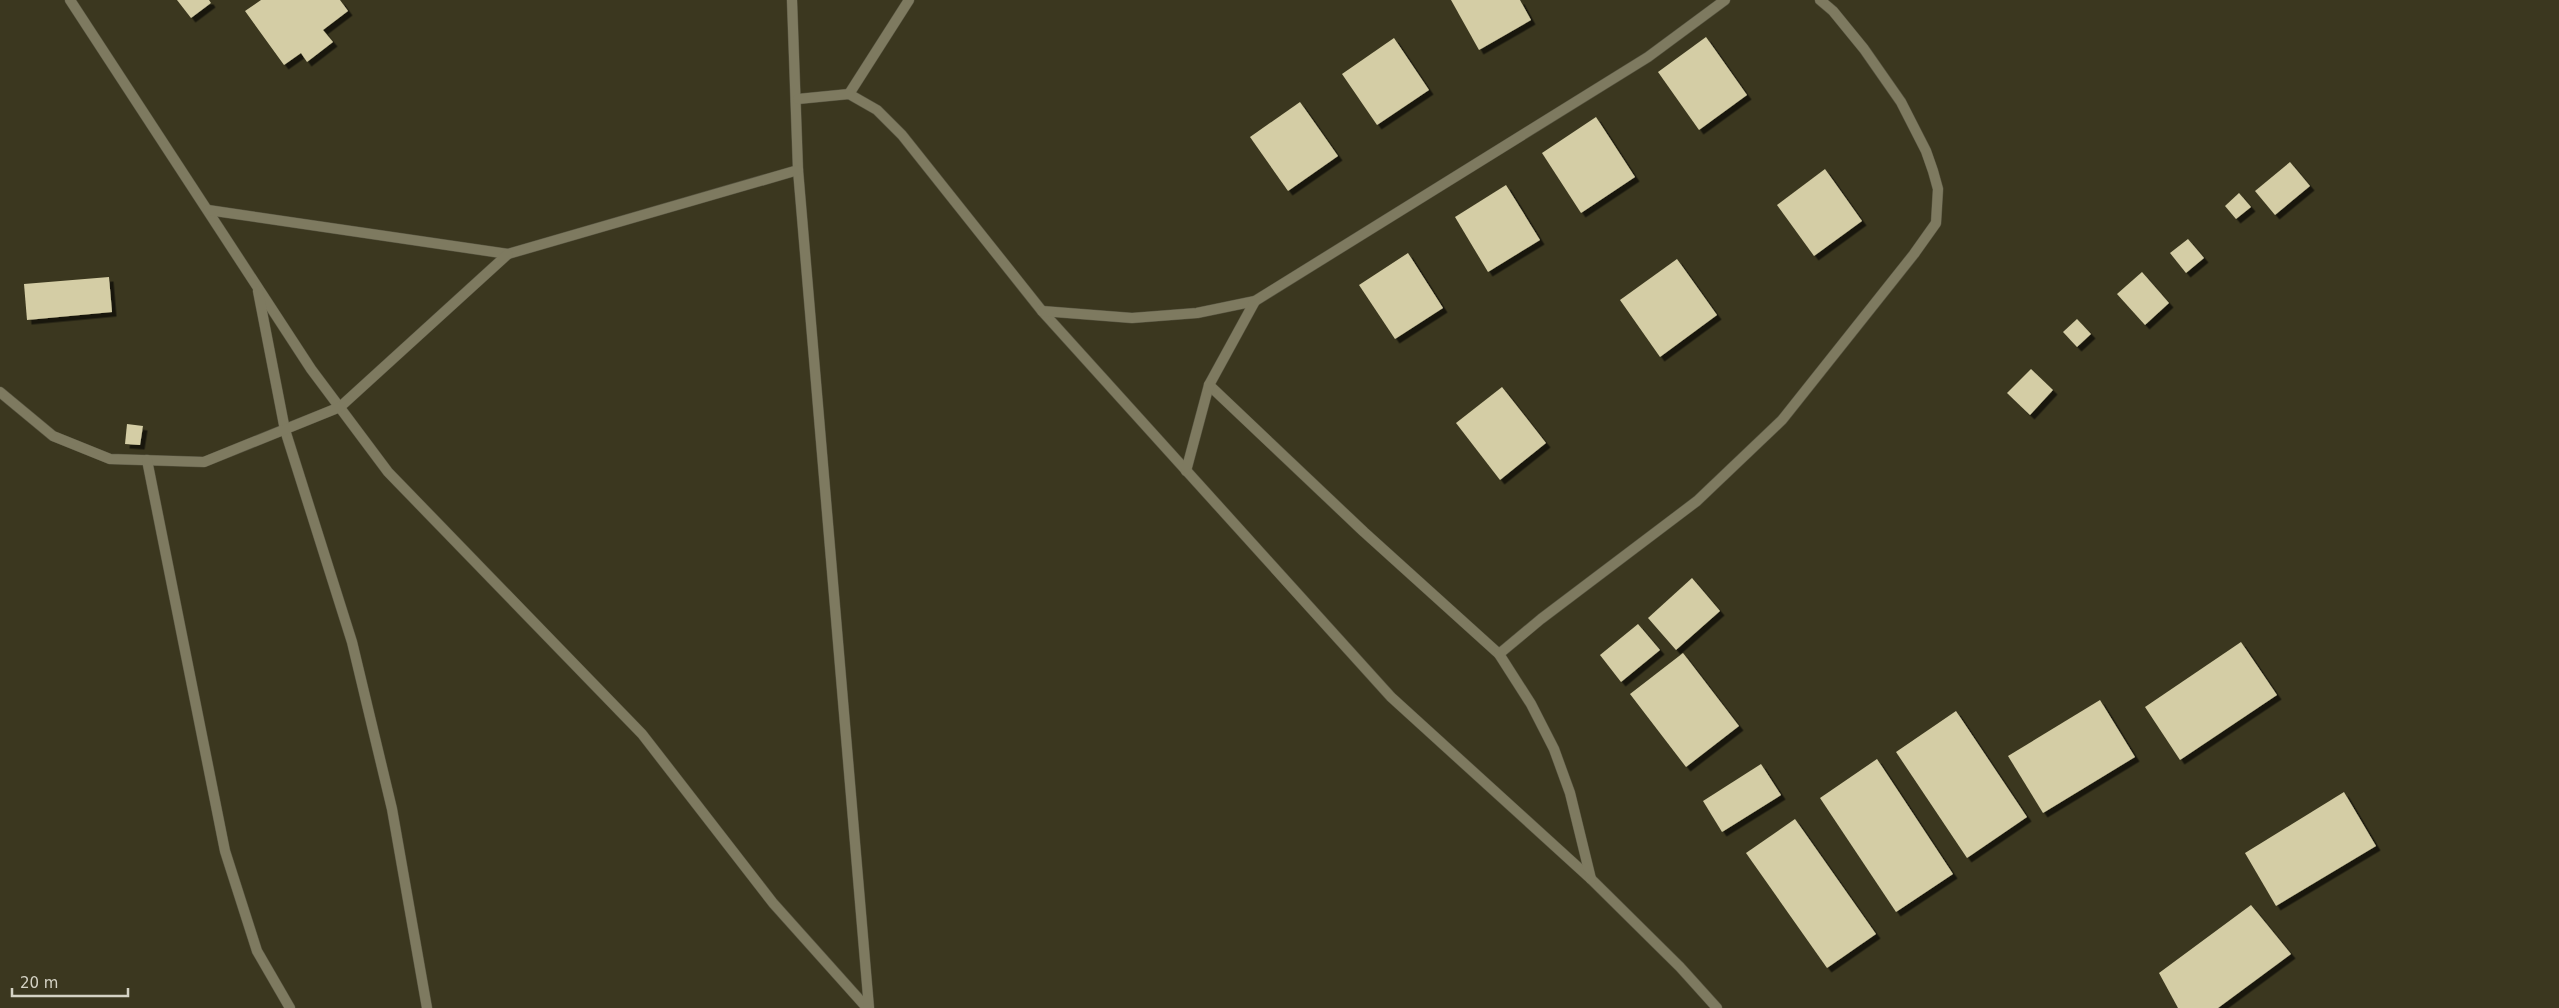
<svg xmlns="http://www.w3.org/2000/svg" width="2559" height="1008" font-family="'DejaVu Sans',sans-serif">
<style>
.building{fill:#d4cda5;filter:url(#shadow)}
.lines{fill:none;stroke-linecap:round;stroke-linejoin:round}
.minor-casing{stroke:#575440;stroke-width:11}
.minor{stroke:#7e7a60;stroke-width:10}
</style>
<defs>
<filter id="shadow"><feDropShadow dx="4.5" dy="4.5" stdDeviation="0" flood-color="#0009"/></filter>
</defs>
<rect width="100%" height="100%" fill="#3b371f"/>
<!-- building -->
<g class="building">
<polygon points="177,0 209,0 211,3 191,18"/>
<polygon points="261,0 340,0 348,11 323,30 333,42 307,62 301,53 284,65 245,11"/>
<polygon points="1451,0 1520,0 1531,20 1479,50"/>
<polygon points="1706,37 1747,95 1699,130 1658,72"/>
<polygon points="1394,38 1429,90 1377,125 1342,74"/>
<polygon points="1300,102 1338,156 1288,191 1250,137"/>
<polygon points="1596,117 1635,177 1581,213 1542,153"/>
<polygon points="2290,162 2310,186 2275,215 2255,191"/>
<polygon points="1825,169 1862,221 1814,256 1777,205"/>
<polygon points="1506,185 1540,240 1488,272 1455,217"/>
<polygon points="2239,193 2251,207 2236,219 2225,206"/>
<polygon points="2188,239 2204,258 2186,273 2170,253"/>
<polygon points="1408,253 1443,308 1395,339 1359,285"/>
<polygon points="1677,259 1717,315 1660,357 1620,300"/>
<polygon points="2142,272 2169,303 2145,325 2117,294"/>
<polygon points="109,277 112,312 27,320 24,284"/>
<polygon points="2077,319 2091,334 2077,347 2063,332"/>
<polygon points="2031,369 2053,390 2030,415 2007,393"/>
<polygon points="1502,387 1546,443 1500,480 1456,423"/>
<polygon points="127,424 143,426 140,445 125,444"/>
<polygon points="1692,578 1720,611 1676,650 1648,618"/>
<polygon points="1638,624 1660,650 1621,682 1600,655"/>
<polygon points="2241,642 2277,695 2180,760 2145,707"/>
<polygon points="1683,653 1739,726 1686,767 1630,694"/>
<polygon points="2100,700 2135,757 2043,813 2008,756"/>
<polygon points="1956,711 2027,817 1967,858 1896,752"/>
<polygon points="1877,759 1953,874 1896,912 1820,798"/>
<polygon points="1761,764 1781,795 1722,832 1703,801"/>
<polygon points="2344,792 2376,846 2276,906 2245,853"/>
<polygon points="1795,819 1876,934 1827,968 1746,853"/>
<polygon points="2251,905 2291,954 2218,1008 2178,1008 2159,973"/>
</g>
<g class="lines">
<defs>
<g id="minor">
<polyline points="70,0 311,369 388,472 642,734 773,903 867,1008"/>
<polyline points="792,0 798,170 869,1008"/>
<polyline points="849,94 909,0"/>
<polyline points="798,99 849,94 877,110 902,135 1042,311 1391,697 1591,879 1680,967 1717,1008"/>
<polyline points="208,210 508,254 798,170"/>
<polyline points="258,291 285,430 352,642 392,809 427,1008"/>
<polyline points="1042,311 1132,318 1197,313 1255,301 1648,57 1725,0"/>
<polyline points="1209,385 1364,532 1499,654 1531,704 1554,749 1570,793 1591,879"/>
<polyline points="0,392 53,436 110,459 204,462 340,407 508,254"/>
<polyline points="147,460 225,851 257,951 290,1008"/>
<polyline points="1186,471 1209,385 1255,301"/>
<polyline points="1499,654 1541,619 1697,501 1782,420 1914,254 1936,223 1938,189 1933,171 1926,151 1901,102 1864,49 1833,11 1820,0"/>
</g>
</defs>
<!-- minor casing -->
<use href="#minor" class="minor-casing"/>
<!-- minor -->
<use href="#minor" class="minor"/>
</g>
<!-- scale -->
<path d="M12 988v8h116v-8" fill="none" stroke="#d4d2c4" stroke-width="2.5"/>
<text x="20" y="988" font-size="15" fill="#d4d2c4" stroke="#3b371f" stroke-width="4" paint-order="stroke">20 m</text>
</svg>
